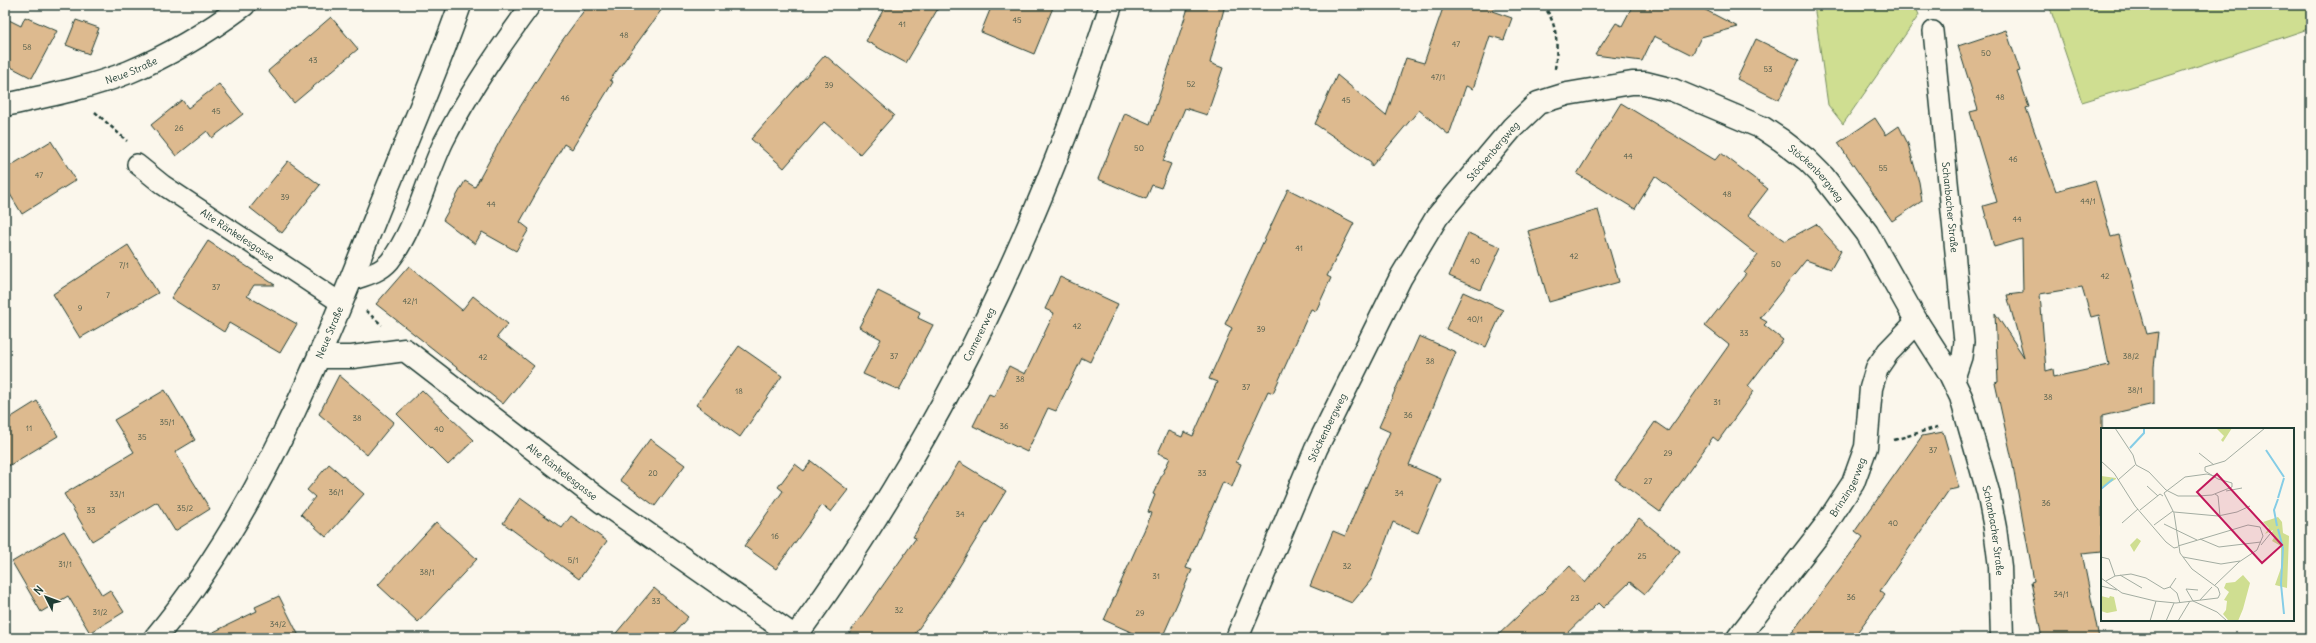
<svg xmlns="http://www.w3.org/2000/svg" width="2316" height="643" font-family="Delius,sans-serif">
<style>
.green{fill:#cfde91;stroke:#778e62}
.building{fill:#ddba8f;stroke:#1f3d34;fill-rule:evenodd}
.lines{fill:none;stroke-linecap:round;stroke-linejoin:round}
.service-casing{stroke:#1f3d34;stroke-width:22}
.minor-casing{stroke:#1f3d34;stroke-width:25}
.tertiary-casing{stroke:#1f3d34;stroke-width:25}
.path{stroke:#1f3d34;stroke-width:2.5;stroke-dasharray:4 3;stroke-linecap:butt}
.service{stroke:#fbf7ec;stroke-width:19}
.minor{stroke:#fbf7ec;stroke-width:22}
.tertiary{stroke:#fbf7ec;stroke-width:22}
.labels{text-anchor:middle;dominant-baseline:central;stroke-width:3;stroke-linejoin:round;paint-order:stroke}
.number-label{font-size:8px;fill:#4e5c4b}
.street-label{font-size:10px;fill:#1f3d34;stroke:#fbf7ec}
.inset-river{fill:none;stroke:#85cde6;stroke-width:2}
.inset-road{fill:none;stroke:#a3ada2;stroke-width:1}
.view{fill:#c2185b;fill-opacity:0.15;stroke:#c2185b;stroke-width:2}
.inset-edge{fill:none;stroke:#1f3d34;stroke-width:2}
</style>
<rect width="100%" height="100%" fill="#fbf7ec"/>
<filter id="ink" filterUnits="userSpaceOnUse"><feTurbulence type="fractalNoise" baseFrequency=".025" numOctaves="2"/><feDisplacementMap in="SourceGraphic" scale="8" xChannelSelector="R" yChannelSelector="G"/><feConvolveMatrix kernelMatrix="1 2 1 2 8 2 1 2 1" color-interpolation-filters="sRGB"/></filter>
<g filter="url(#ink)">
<!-- green -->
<g class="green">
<polygon points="1814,5 1915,5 1919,15 1843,124 1828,105"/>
<polygon points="2049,5 2311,5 2311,28 2174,74 2082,102"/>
</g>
<!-- building -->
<g class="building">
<polygon points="588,5 665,5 610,80 613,82 572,149 564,144 520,222 529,229 516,251 482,232 475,244 443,220 465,181 475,187 508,126 561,42"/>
<polygon points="886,5 940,5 906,63 866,41"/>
<polygon points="992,5 1054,5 1034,54 981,32"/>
<polygon points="1189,5 1225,5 1210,63 1223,68 1207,115 1185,108 1163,161 1171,164 1161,188 1152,185 1146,199 1098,179 1125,113 1150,124"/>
<polygon points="1444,5 1495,5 1492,11 1512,18 1504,40 1490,36 1473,89 1466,86 1449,135 1419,110 1371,167 1371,162 1315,124 1337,75 1386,116 1406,58 1424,63"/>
<polygon points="1633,5 1696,5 1738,27 1701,37 1692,55 1654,36 1642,61 1595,55 1616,23 1622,26"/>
<polygon points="25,17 57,31 32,78 5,64 5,18 21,26"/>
<polygon points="331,17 358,49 294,103 268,71"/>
<polygon points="76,20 99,28 89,54 66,45"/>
<path d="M 2006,30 L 2020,71 L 2017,72 L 2029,107 L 2026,108 L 2056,191 L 2095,180 L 2111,237 L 2119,235 L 2147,334 L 2158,332 L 2154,367 L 2154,404 L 2102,416 L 2102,551 L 2082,553 L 2099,638 L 2042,638 L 2031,582 L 2034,581 L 2011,455 L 1995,383 L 1998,382 L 1995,313 L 2024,357 L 2007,295 L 2023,293 L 2022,239 L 1994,247 L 1983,206 L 1997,202 L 1970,112 L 1978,110 L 1958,46 ZM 2082,287 L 2091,317 L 2099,315 L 2109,365 L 2054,377 L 2053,369 L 2046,371 L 2040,294 Z"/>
<polygon points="1756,39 1799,60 1779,100 1737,79"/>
<polygon points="825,55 894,115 860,154 824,122 784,168 751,139"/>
<polygon points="219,84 243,114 212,138 207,131 176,156 151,125 182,100 188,108"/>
<polygon points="1621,103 1715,160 1721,153 1768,189 1748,215 1785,241 1816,224 1841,251 1831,269 1806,260 1760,318 1767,322 1764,325 1783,340 1748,386 1754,391 1718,441 1713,437 1660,512 1615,479 1655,422 1668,431 1729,345 1705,326 1746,274 1744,273 1758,255 1655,176 1635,209 1577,174"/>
<polygon points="1875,118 1886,135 1899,126 1908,144 1919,182 1922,201 1892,221 1838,143"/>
<polygon points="51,141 76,180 22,214 5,186 5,169"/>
<polygon points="288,161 320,185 282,233 250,208"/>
<polygon points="1288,189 1354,223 1327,276 1331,278 1316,311 1311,309 1273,393 1268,391 1236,462 1241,464 1232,487 1223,482 1186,568 1192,570 1162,638 1144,638 1104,620 1152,513 1148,512 1155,495 1153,494 1170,458 1158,453 1168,431 1182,437 1184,432 1193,436 1217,382 1209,379 1232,328 1225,324"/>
<polygon points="1598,210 1619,282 1549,302 1528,231"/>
<polygon points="1468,233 1501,247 1481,290 1449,276"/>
<polygon points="208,241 275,285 254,285 247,296 297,324 280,353 229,323 224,332 171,298"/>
<polygon points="128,245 158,293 80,338 53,294"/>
<polygon points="409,266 462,310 473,296 508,324 497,337 534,366 503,404 376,304"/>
<polygon points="1060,277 1118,304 1090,362 1082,358 1056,411 1048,408 1027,452 973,426 989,394 994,396 1009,366 1025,374 1054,313 1045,309"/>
<polygon points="878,291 920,312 918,318 933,325 899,390 863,374 881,339 859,327"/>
<polygon points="1463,292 1503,310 1486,347 1446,329"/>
<polygon points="1419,336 1456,352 1409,465 1441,479 1418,533 1393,522 1371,580 1352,603 1310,586 1333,531 1345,536 1390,432 1379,427"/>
<polygon points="739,346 782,376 740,437 696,405"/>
<polygon points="339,375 394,422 367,455 319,414"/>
<polygon points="165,390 195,440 175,452 210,509 175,531 157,502 92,541 64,494 134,452 114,420"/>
<polygon points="422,390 474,440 448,465 397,414"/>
<polygon points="37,401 58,436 5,468 5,421"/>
<polygon points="1943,432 1959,488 1949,490 1880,591 1885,595 1853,638 1788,638 1863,537 1855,531 1922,436"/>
<polygon points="650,439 685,465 655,506 620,480"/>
<polygon points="811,461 848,490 831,512 822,505 776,569 744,546 783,491 778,487 795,464 804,471"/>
<polygon points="959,462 1006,491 940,598 912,638 846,638 916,538 913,537"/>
<polygon points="329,464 364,494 326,537 301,514 315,497 307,490"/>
<polygon points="520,498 562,528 571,516 607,541 579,579 503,523"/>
<polygon points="1639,518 1680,551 1645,594 1630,582 1603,608 1598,603 1562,638 1495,638 1570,566 1585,583"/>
<polygon points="436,522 477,559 418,622 378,585"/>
<polygon points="64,531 102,595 110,590 124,612 90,633 68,596 41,612 12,562"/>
<polygon points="654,588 688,617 670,638 612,638"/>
<polygon points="279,596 300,638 201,638 257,611 255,607"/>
</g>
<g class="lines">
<defs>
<g id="service">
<path id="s1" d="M 1933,31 L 1964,342 L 1962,357 L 1954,381"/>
<path id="s2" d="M 137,164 L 163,185 L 341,303"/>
<path d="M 350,281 C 365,276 380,273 390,261 C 415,229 426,178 444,141 C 468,94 499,48 531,5"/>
</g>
<g id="minor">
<path id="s3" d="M 320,357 L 352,357 L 405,350 L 602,502 L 795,637"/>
<path id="s4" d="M 794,638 C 830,591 862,541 893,490 C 987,336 1056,176 1111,5"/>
<path id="s5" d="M 1237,638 L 1316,449 L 1401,277 L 1437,217 L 1512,128 L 1538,103 L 1567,94 L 1632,83 L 1645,83 L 1673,90 L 1763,128 L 1781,140 L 1807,160 L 1823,176 L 1867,233 L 1917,322 L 1949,372 L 1961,397 L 1988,492 L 1995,528 L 2000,567 L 2002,638"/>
<path id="s6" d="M 1738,638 L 1825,526 L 1853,483 L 1866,447 L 1871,388 L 1877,368 L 1888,352 L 1917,322"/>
</g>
<g id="tertiary">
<path id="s7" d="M 5,105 C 46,96 89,88 129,72 C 170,55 208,32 244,5"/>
<path id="s8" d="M 155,638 C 260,512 319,360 379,209 C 406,141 436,74 460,5"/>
</g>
</defs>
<!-- service casing -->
<use href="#service" class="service-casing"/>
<!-- minor casing -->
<use href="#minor" class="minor-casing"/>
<!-- tertiary casing -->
<use href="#tertiary" class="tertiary-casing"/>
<!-- path -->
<g class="path">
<path d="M 1543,5 C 1558,24 1558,45 1555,69"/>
<polyline points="95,112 127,141"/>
<polyline points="366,311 382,325"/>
<polyline points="1894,440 1941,426"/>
</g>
<!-- service -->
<use href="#service" class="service"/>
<!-- minor -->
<use href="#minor" class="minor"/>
<!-- tertiary -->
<use href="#tertiary" class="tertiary"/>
</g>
</g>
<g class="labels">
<!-- number labels -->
<g class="number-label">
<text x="1017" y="20">45</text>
<text x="902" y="24">41</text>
<text x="624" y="35">48</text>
<text x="1456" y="44">47</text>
<text x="27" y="47">58</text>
<text x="1986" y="53">50</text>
<text x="313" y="60">43</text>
<text x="1768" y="69">53</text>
<text x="1438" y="77">47/1</text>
<text x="1191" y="84">52</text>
<text x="829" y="85">39</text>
<text x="2000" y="97">48</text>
<text x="565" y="98">46</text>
<text x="1346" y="100">45</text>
<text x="216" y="111">45</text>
<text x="179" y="128">26</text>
<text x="1139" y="148">50</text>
<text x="1628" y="156">44</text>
<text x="2013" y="159">46</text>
<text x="1883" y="168">55</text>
<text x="39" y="175">47</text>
<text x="1727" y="194">48</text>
<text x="285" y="197">39</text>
<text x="2088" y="201">44/1</text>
<text x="491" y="204">44</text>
<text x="2017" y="219">44</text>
<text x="1299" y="248">41</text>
<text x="1574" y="256">42</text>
<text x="1475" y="261">40</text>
<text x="1776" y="264">50</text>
<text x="124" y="265">7/1</text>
<text x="2105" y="276">42</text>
<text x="216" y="287">37</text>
<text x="108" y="295">7</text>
<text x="410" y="301">42/1</text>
<text x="80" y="308">9</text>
<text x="1475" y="319">40/1</text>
<text x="1077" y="326">42</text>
<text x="1261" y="329">39</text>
<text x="1744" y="333">33</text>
<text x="894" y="356">37</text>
<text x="2131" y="356">38/2</text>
<text x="483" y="357">42</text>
<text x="1430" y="361">38</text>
<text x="1020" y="379">38</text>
<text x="1246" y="387">37</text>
<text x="2135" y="390">38/1</text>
<text x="739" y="391">18</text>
<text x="2048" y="397">38</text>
<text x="1717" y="402">31</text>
<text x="1408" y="415">36</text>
<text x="357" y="418">38</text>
<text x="167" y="422">35/1</text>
<text x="1004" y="426">36</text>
<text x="29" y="428">11</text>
<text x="439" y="429">40</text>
<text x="142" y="437">35</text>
<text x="1933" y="450">37</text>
<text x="1668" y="453">29</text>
<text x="653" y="473">20</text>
<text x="1202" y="473">33</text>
<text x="1648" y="481">27</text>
<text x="336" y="492">36/1</text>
<text x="1399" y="493">34</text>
<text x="117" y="494">33/1</text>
<text x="2046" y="503">36</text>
<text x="185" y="508">35/2</text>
<text x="91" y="510">33</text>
<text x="960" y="514">34</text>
<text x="1893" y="523">40</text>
<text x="775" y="536">16</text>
<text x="1642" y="556">25</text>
<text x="573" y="560">5/1</text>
<text x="65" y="564">31/1</text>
<text x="1347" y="566">32</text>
<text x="427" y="572">38/1</text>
<text x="1156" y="576">31</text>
<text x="2061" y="594">34/1</text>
<text x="1851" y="597">36</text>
<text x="1575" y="598">23</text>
<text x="656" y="601">33</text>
<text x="899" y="610">32</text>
<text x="100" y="612">31/2</text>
<text x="1140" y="613">29</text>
<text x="278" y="624">34/2</text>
</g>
<!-- street labels -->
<g class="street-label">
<text stroke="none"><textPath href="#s7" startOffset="131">Neue Straße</textPath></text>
<text stroke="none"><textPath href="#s5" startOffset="553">Stöckenbergweg</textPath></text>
<text stroke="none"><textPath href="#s5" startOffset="925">Stöckenbergweg</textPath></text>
<text stroke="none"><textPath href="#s1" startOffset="177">Schanbacher Straße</textPath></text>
<text stroke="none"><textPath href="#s2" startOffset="123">Alte Ränkelesgasse</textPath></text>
<text stroke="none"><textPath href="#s8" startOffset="353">Neue Straße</textPath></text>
<text stroke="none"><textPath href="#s4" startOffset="356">Camererweg</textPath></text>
<text stroke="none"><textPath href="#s5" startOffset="229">Stöckenbergweg</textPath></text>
<text stroke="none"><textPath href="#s3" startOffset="284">Alte Ränkelesgasse</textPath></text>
<text stroke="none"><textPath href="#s6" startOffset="187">Brinzingerweg</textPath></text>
<text stroke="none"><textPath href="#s5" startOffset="1331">Schanbacher Straße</textPath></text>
</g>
</g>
<!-- overview -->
<g transform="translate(2101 428)">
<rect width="193" height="193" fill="#fbf7ec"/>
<path d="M 115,0 L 145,0 L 131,0 L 122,14 L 120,12 L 123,8 ZM 0,48 L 15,50 L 15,51 L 0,60 ZM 177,89 L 181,94 L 182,105 L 188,108 L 186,160 L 174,157 L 180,140 L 180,118 L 171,113 L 174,108 L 170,106 L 172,102 L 164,106 L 168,100 L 162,94 ZM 36,110 L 40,113 L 33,124 L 29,117 ZM 142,147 L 149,155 L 142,181 L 137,193 L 127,192 L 122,186 L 125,182 L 126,173 L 123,172 L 128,164 L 123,160 L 125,155 L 134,154 ZM 0,168 L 8,170 L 9,168 L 13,169 L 16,183 L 6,185 L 0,183 Z" fill="#cfde91"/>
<path class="inset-river" d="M 29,20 L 43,5 L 43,0M 165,22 L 183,49M 0,61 L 12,51M 177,70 L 183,50M 176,98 L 173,82 L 177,71M 177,101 L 182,120 L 180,156 L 183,186"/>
<path class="inset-road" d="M 14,0 L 32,27 L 35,37 L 48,44 L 65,62 L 77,68 L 97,68 L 111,67 L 131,59 L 131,55 L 117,51 L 104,43 L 104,39 L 124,33 L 164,0M 98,25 L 113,37M 0,33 L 13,45 L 34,78 L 65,114 L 73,120 L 77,119M 17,52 L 34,37M 46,58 L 57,68M 125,63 L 141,60M 114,66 L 117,68 L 119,88M 39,82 L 59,66 L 62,68M 73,84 L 117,88 L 136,84 L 149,78M 21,95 L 37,81M 63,96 L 96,112M 53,97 L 72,83M 99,111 L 118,119 L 160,114M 160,117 L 169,106M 77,118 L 147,97 L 159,99 L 162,108 L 156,122 L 138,134 L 114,157M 0,129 L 8,131 L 14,148M 82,129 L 120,136 L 139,133M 19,147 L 41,160M 0,150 L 21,165 L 54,173 L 75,175 L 117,170 L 119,166 L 117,160 L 91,141 L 79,125 L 73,85 L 63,65 L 84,49 L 106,46 L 113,48M 5,153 L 14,148 L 30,146 L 45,150 L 63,161 L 69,159 L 75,150M 0,158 L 16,162M 69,159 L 76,165 L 79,175M 99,172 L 111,159M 92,173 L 116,184 L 126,193M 92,173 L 85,161 L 97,162M 9,193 L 31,193M 49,193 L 55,173M 65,193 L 73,175M 77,193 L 89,173"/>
<path class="view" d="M 116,46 L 181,117 L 161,135 L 96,64 Z"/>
<rect width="193" height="193" class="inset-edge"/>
</g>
<!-- margin -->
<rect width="2316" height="643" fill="none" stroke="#fbf7ec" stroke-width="20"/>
<rect x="10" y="10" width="2296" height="623" fill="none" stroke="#1f3d34" stroke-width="1.5" filter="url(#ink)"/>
<!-- north arrow -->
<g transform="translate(46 597) rotate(312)" stroke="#fbf7ec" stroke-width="3" paint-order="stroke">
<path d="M0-3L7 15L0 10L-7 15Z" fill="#1f3d34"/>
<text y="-6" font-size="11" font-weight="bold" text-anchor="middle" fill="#1f3d34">N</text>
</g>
</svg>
